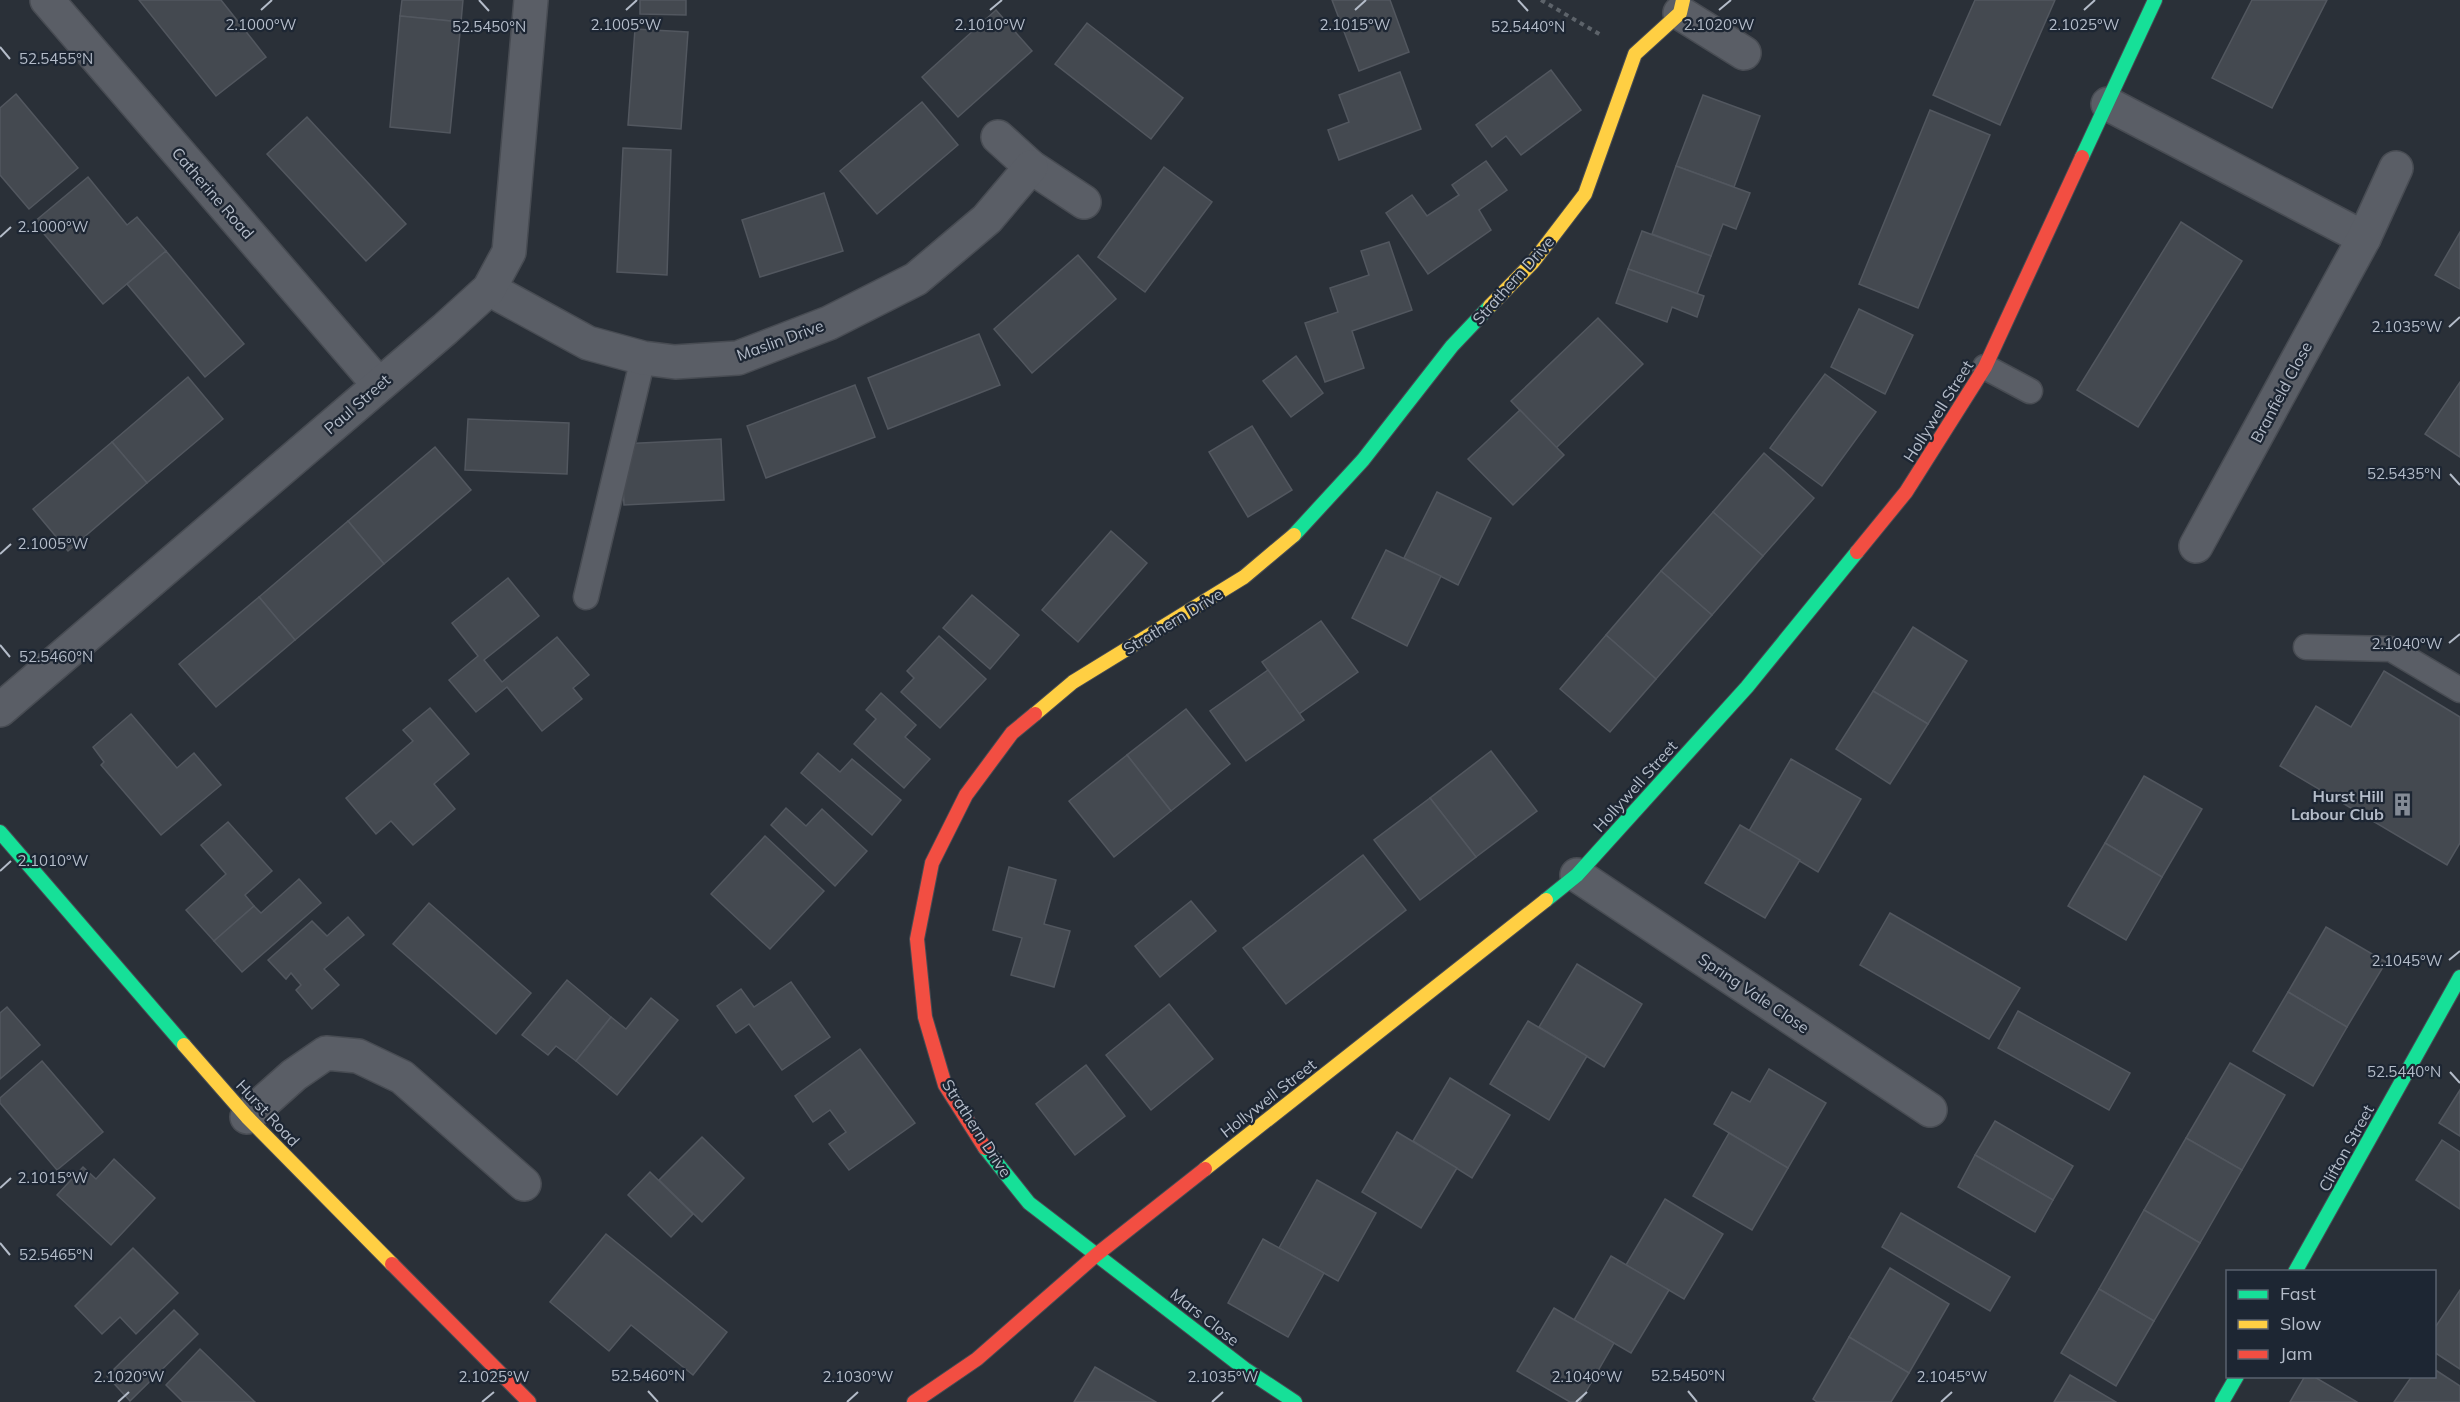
<svg xmlns="http://www.w3.org/2000/svg" width="2460" height="1402" font-family="Mulish,sans-serif">
<style>
.building{fill:#444950;stroke:#52575f;stroke-width:1.5}
.lines{fill:none;stroke-linecap:round;stroke-linejoin:round}
.lane-casing{stroke:#484c53;stroke-width:27}
.street-casing{stroke:#484c53;stroke-width:36}
.fast-casing{stroke:#484c53;stroke-width:16}
.slow-casing{stroke:#484c53;stroke-width:16}
.jam-casing{stroke:#484c53;stroke-width:16}
.path{stroke:#5d636a;stroke-width:4;stroke-dasharray:4.5 4.5;stroke-linecap:butt}
.lane{stroke:#5a5e66;stroke-width:24}
.street{stroke:#5a5e66;stroke-width:33}
.fast{stroke:#16e098;stroke-width:14}
.slow{stroke:#ffcf43;stroke-width:14}
.jam{stroke:#f24e42;stroke-width:14}
.ticks{fill:none;stroke:#b4bcc9;stroke-width:2}
.labels{text-anchor:middle;dominant-baseline:central;stroke-width:4.5;stroke-linejoin:round;paint-order:stroke}
.street-label{font-size:16px;fill:#b4bcc9;stroke:#1d2633}
.poi-label{font-size:16px;font-weight:bold;fill:#b4bcc9;stroke:#1d2633;text-anchor:end}
.ticks-label{font-size:15px;text-anchor:middle;fill:#b4bcc9;stroke:#1d2633;stroke-width:4.5;stroke-linejoin:round;paint-order:stroke}
</style>
<rect width="100%" height="100%" fill="#2a3038"/>
<!-- building -->
<g class="building">
<polygon points="139,0 221,0 266,57 216,96"/>
<polygon points="402,0 463,0 461,22 400,16"/>
<polygon points="640,0 686,0 686,15 640,14"/>
<polygon points="1332,0 1390,0 1409,52 1359,71"/>
<polygon points="1975,0 2055,0 2000,125 1933,95"/>
<polygon points="2252,0 2327,0 2272,108 2212,78"/>
<polygon points="996,10 1032,51 958,117 922,77"/>
<polygon points="400,16 461,22 450,133 390,127"/>
<polygon points="1087,23 1183,98 1151,139 1055,64"/>
<polygon points="635,29 688,32 681,129 628,125"/>
<polygon points="1551,70 1581,110 1521,155 1506,136 1492,147 1476,125"/>
<polygon points="1400,72 1421,129 1339,160 1328,130 1349,122 1339,95"/>
<polygon points="16,94 78,168 29,209 0,175 0,108"/>
<polygon points="1703,95 1760,116 1734,187 1676,166"/>
<polygon points="922,102 958,145 877,214 840,171"/>
<polygon points="1930,110 1990,135 1918,308 1859,284"/>
<polygon points="307,117 406,224 366,261 267,154"/>
<polygon points="623,148 671,150 667,275 617,272"/>
<polygon points="1486,161 1507,190 1479,210 1491,230 1428,274 1386,213 1412,195 1427,216 1459,195 1452,185"/>
<polygon points="1676,166 1750,193 1736,229 1723,224 1711,256 1652,234"/>
<polygon points="1164,167 1212,202 1145,292 1098,257"/>
<polygon points="88,177 127,225 137,217 166,251 103,304 34,222"/>
<polygon points="824,193 843,251 760,277 742,220"/>
<polygon points="2181,222 2242,261 2138,427 2077,390"/>
<polygon points="1642,231 1711,256 1697,294 1628,269"/>
<polygon points="2460,232 2460,289 2435,275"/>
<polygon points="1389,242 1412,310 1352,331 1364,368 1325,382 1305,323 1338,312 1330,288 1369,275 1361,251"/>
<polygon points="166,251 244,344 205,377 127,284"/>
<polygon points="1078,255 1116,299 1032,373 994,329"/>
<polygon points="1628,269 1704,296 1697,317 1672,307 1667,322 1616,303"/>
<polygon points="1859,309 1913,335 1885,394 1831,367"/>
<polygon points="1598,318 1643,364 1556,448 1511,401"/>
<polygon points="979,334 1000,385 888,429 868,378"/>
<polygon points="1296,356 1323,393 1291,417 1263,381"/>
<polygon points="1825,374 1876,412 1822,486 1770,448"/>
<polygon points="188,377 223,419 147,483 112,442"/>
<polygon points="2460,382 2460,457 2425,434"/>
<polygon points="855,385 875,437 766,478 747,426"/>
<polygon points="1520,410 1564,455 1513,505 1468,459"/>
<polygon points="468,419 569,423 567,474 465,470"/>
<polygon points="1252,426 1292,490 1248,517 1209,452"/>
<polygon points="721,439 724,500 624,505 621,444"/>
<polygon points="112,442 147,483 68,551 33,509"/>
<polygon points="435,447 471,490 384,564 348,521"/>
<polygon points="1764,453 1814,498 1763,556 1713,512"/>
<polygon points="1437,492 1491,518 1458,585 1404,558"/>
<polygon points="1713,512 1763,556 1712,615 1661,571"/>
<polygon points="348,521 384,564 295,640 259,597"/>
<polygon points="1111,531 1147,563 1078,642 1042,610"/>
<polygon points="1386,550 1441,576 1407,646 1352,618"/>
<polygon points="1661,571 1712,615 1656,679 1606,635"/>
<polygon points="508,578 539,616 484,660 502,682 557,637 589,675 573,688 582,699 542,731 507,687 476,712 449,680 478,656 452,623"/>
<polygon points="972,595 1019,635 990,669 943,628"/>
<polygon points="259,597 295,640 216,707 179,664"/>
<polygon points="1321,621 1358,672 1299,714 1262,662"/>
<polygon points="1913,627 1967,661 1928,724 1873,691"/>
<polygon points="1606,635 1656,679 1610,732 1560,689"/>
<polygon points="939,636 986,679 940,728 901,692 914,678 907,671"/>
<polygon points="1268,670 1304,720 1246,761 1210,711"/>
<polygon points="2384,671 2460,717 2460,843 2447,865 2280,766 2316,706 2351,727"/>
<polygon points="1873,691 1928,724 1890,784 1836,749"/>
<polygon points="881,693 916,725 905,737 930,759 904,788 854,744 876,719 866,710"/>
<polygon points="430,708 469,754 434,784 455,809 413,845 391,821 376,834 346,798 413,741 403,730"/>
<polygon points="1186,709 1230,764 1171,811 1127,755"/>
<polygon points="131,714 177,768 194,753 221,785 161,835 101,765 104,762 93,747"/>
<polygon points="1491,751 1537,811 1476,857 1430,798"/>
<polygon points="818,753 840,772 852,759 901,800 872,835 801,773"/>
<polygon points="1127,755 1171,811 1114,857 1069,801"/>
<polygon points="1791,759 1861,799 1818,872 1749,831"/>
<polygon points="2144,776 2202,809 2162,877 2105,843"/>
<polygon points="1430,798 1476,857 1420,900 1374,840"/>
<polygon points="786,808 806,826 822,809 867,851 835,886 771,825"/>
<polygon points="228,822 272,871 245,895 254,906 214,941 186,910 226,874 201,845"/>
<polygon points="1740,825 1800,860 1765,918 1705,883"/>
<polygon points="765,836 824,891 770,949 711,894"/>
<polygon points="2105,843 2162,877 2126,940 2068,906"/>
<polygon points="1363,855 1406,910 1286,1004 1243,948"/>
<polygon points="1009,867 1056,880 1044,924 1070,931 1054,987 1011,975 1022,938 993,930"/>
<polygon points="299,879 321,903 242,972 214,941 254,906 261,913"/>
<polygon points="1191,901 1216,931 1160,977 1135,946"/>
<polygon points="429,903 531,993 496,1034 393,944"/>
<polygon points="1890,913 2020,988 1989,1039 1860,965"/>
<polygon points="348,917 364,935 324,969 339,985 312,1009 296,990 301,985 291,973 286,979 268,960 312,921 327,936"/>
<polygon points="2326,927 2386,962 2347,1027 2288,992"/>
<polygon points="1577,964 1642,1004 1604,1067 1539,1027"/>
<polygon points="567,980 611,1017 576,1061 556,1046 548,1055 522,1035"/>
<polygon points="791,982 830,1037 782,1070 749,1024 736,1033 717,1006 741,989 754,1007"/>
<polygon points="2288,992 2347,1027 2313,1086 2253,1051"/>
<polygon points="651,998 678,1020 617,1095 576,1061 611,1017 626,1029"/>
<polygon points="1169,1004 1213,1059 1151,1110 1106,1055"/>
<polygon points="7,1007 40,1045 0,1079 0,1013"/>
<polygon points="2018,1011 2130,1073 2109,1110 1998,1048"/>
<polygon points="1528,1021 1587,1056 1549,1120 1490,1084"/>
<polygon points="860,1049 915,1123 849,1170 829,1144 846,1132 830,1110 813,1122 795,1096"/>
<polygon points="42,1061 103,1132 57,1170 0,1103 0,1098"/>
<polygon points="2230,1063 2285,1095 2242,1170 2186,1138"/>
<polygon points="1086,1065 1125,1116 1075,1155 1036,1104"/>
<polygon points="1769,1069 1826,1103 1788,1168 1714,1124 1732,1092 1750,1102"/>
<polygon points="1450,1078 1510,1115 1472,1178 1413,1141"/>
<polygon points="2460,1090 2460,1136 2439,1123"/>
<polygon points="1995,1121 2073,1166 2053,1200 1975,1155"/>
<polygon points="1397,1132 1457,1168 1421,1228 1362,1192"/>
<polygon points="1729,1133 1788,1168 1752,1230 1693,1196"/>
<polygon points="702,1137 744,1178 702,1222 659,1180"/>
<polygon points="2186,1138 2242,1170 2200,1243 2144,1210"/>
<polygon points="2442,1140 2460,1152 2460,1209 2416,1180"/>
<polygon points="1975,1155 2053,1200 2035,1232 1958,1187"/>
<polygon points="114,1159 155,1198 111,1245 57,1195 83,1167 96,1179"/>
<polygon points="650,1172 693,1214 671,1237 628,1195"/>
<polygon points="1317,1180 1376,1213 1338,1281 1279,1248"/>
<polygon points="1665,1199 1723,1234 1684,1299 1626,1265"/>
<polygon points="2144,1210 2200,1243 2154,1321 2099,1289"/>
<polygon points="1901,1213 2010,1277 1990,1311 1882,1247"/>
<polygon points="606,1234 727,1332 693,1375 631,1325 609,1351 550,1302"/>
<polygon points="1263,1239 1324,1273 1288,1337 1228,1303"/>
<polygon points="133,1248 178,1293 136,1334 120,1317 102,1334 75,1306"/>
<polygon points="1611,1256 1669,1290 1631,1353 1574,1320"/>
<polygon points="1890,1268 1949,1304 1909,1373 1849,1337"/>
<polygon points="2099,1289 2154,1321 2116,1386 2061,1353"/>
<polygon points="2460,1290 2460,1369 2434,1352 2434,1329"/>
<polygon points="1554,1308 1614,1343 1580,1402 1570,1402 1517,1371"/>
<polygon points="174,1310 198,1334 130,1401 107,1376"/>
<polygon points="1849,1337 1909,1373 1891,1402 1817,1402 1813,1399"/>
<polygon points="200,1349 255,1402 183,1402 166,1385"/>
<polygon points="1095,1367 1156,1402 1074,1402"/>
<polygon points="2434,1369 2460,1386 2460,1402 2394,1402 2412,1376 2434,1376"/>
<polygon points="2070,1375 2116,1402 2054,1402"/>
<polygon points="2305,1376 2313,1376 2357,1402 2290,1402"/>
</g>
<g class="lines">
<defs>
<g id="lane">
<polyline points="1985,367 2030,391"/>
<polyline points="586,597 643,358"/>
<polyline points="2306,647 2391,649 2460,690"/>
</g>
<g id="street">
<polyline points="47,0 379,385"/>
<polyline points="1680,13 1744,53"/>
<polyline points="2108,104 2364,238"/>
<polyline points="998,137 1031,167 1084,202"/>
<polyline points="489,289 588,343 643,358 675,362 738,358 829,323 916,279 987,219 1031,167"/>
<polyline points="2196,546 2364,238 2396,168"/>
<polyline points="0,710 445,329 489,289 509,252 531,0"/>
<polyline points="1577,875 1930,1110"/>
<polyline points="247,1117 294,1075 326,1053 358,1056 402,1077 524,1184"/>
</g>
<g id="fast">
<polyline points="2082,157 2155,0"/>
<polyline points="1294,535 1363,460 1452,346 1490,306"/>
<polyline points="0,832 184,1045"/>
<polyline points="1546,900 1577,875 1747,687 1857,552"/>
<polyline points="985,1148 1029,1203 1245,1369 1295,1402"/>
<polyline points="2295,1272 2460,977"/>
<polyline points="2222,1402 2237,1376"/>
</g>
<g id="slow">
<polyline points="1490,306 1533,262 1585,194 1635,54 1680,13 1683,0"/>
<polyline points="1035,714 1073,682 1244,577 1294,535"/>
<polyline points="184,1045 247,1117 392,1264"/>
<polyline points="1205,1169 1546,900"/>
</g>
<g id="jam">
<polyline points="1857,552 1906,492 1985,367 2082,157"/>
<polyline points="985,1148 945,1085 925,1017 917,939 932,863 966,795 1012,733 1035,714"/>
<polyline points="392,1264 529,1402"/>
<polyline points="914,1402 977,1359 1096,1255 1205,1169"/>
</g>
</defs>
<!-- lane casing -->
<use href="#lane" class="lane-casing"/>
<!-- street casing -->
<use href="#street" class="street-casing"/>
<!-- fast casing -->
<use href="#fast" class="fast-casing"/>
<!-- slow casing -->
<use href="#slow" class="slow-casing"/>
<!-- jam casing -->
<use href="#jam" class="jam-casing"/>
<!-- path -->
<polyline class="path" points="1541,0 1601,35"/>
<!-- lane -->
<use href="#lane" class="lane"/>
<!-- street -->
<use href="#street" class="street"/>
<!-- fast -->
<use href="#fast" class="fast"/>
<!-- slow -->
<use href="#slow" class="slow"/>
<!-- jam -->
<use href="#jam" class="jam"/>
</g>
<!-- ticks -->
<path class="ticks" d="M 479,0 L 489,11M 1518,0 L 1528,11M 261,10 L 272,0M 626,10 L 637,0M 990,10 L 1002,0M 1355,10 L 1366,0M 1719,10 L 1731,0M 2084,10 L 2095,0M 0,47 L 10,59M 0,237 L 11,227M 2449,327 L 2460,317M 2450,474 L 2460,485M 0,554 L 11,544M 2449,643 L 2460,634M 0,645 L 10,657M 0,871 L 11,861M 2449,960 L 2460,951M 2450,1072 L 2460,1083M 0,1188 L 11,1178M 0,1243 L 10,1255M 648,1391 L 658,1402M 1688,1391 L 1697,1402M 118,1402 L 129,1392M 482,1402 L 494,1392M 847,1402 L 858,1392M 1212,1402 L 1223,1392M 1576,1402 L 1587,1392M 1941,1402 L 1952,1392"/>
<!-- icons -->
<defs>
<symbol id="building-bare" viewBox="-9 -9 18 18"><path d="M-4-6H4V6H1V3H-1V6H-4ZM-2.5-4.3h1.7v1.8h-1.7ZM.8-4.3h1.7v1.8H.8ZM-2.5-1h1.7V.8h-1.7ZM.8-1h1.7V.8H.8Z" fill="#848b96" stroke="#1d2633" stroke-width="2.5" paint-order="stroke"/></symbol>
</defs>
<g fill-rule="evenodd">
<use href="#building-bare" x="2386" y="788" width="33" height="33"/>
</g>
<g class="labels">
<!-- street labels -->
<g class="street-label">
<text transform="translate(213 193) rotate(49)">Catherine Road</text>
<text transform="translate(1513 280) rotate(-48)">Strathern Drive</text>
<text transform="translate(780 340) rotate(-20)">Maslin Drive</text>
<text transform="translate(2281 392) rotate(-62)">Branfield Close</text>
<text transform="translate(357 404) rotate(-41)">Paul Street</text>
<text transform="translate(1938 411) rotate(-58)">Hollywell Street</text>
<text transform="translate(1173 621) rotate(-31)">Strathern Drive</text>
<text transform="translate(1635 786) rotate(-48)">Hollywell Street</text>
<text transform="translate(1754 993) rotate(34)">Spring Vale Close</text>
<text transform="translate(1268 1098) rotate(-38)">Hollywell Street</text>
<text transform="translate(268 1113) rotate(47)">Hurst Road</text>
<text transform="translate(977 1128) rotate(57)">Strathern Drive</text>
<text transform="translate(2346 1148) rotate(-61)">Clifton Street</text>
<text transform="translate(1205 1317) rotate(38)">Mars Close</text>
</g>
<!-- poi labels -->
<g class="poi-label">
<text x="2384" y="796">Hurst Hill<tspan x="2384" dy="18">Labour Club</tspan></text>
</g>
</g>
<g class="ticks-label">
<text x="261" y="30">2.1000°W</text>
<text x="626" y="30">2.1005°W</text>
<text x="990" y="30">2.1010°W</text>
<text x="1355" y="30">2.1015°W</text>
<text x="1719" y="30">2.1020°W</text>
<text x="2084" y="30">2.1025°W</text>
<text x="1528" y="32">52.5440°N</text>
<text x="489" y="32">52.5450°N</text>
<text x="56" y="64">52.5455°N</text>
<text x="53" y="232">2.1000°W</text>
<text x="2407" y="332">2.1035°W</text>
<text x="2404" y="479">52.5435°N</text>
<text x="53" y="549">2.1005°W</text>
<text x="2407" y="649">2.1040°W</text>
<text x="56" y="662">52.5460°N</text>
<text x="53" y="866">2.1010°W</text>
<text x="2407" y="966">2.1045°W</text>
<text x="2404" y="1077">52.5440°N</text>
<text x="53" y="1183">2.1015°W</text>
<text x="56" y="1260">52.5465°N</text>
<text x="648" y="1381">52.5460°N</text>
<text x="1688" y="1381">52.5450°N</text>
<text x="129" y="1382">2.1020°W</text>
<text x="494" y="1382">2.1025°W</text>
<text x="858" y="1382">2.1030°W</text>
<text x="1223" y="1382">2.1035°W</text>
<text x="1587" y="1382">2.1040°W</text>
<text x="1952" y="1382">2.1045°W</text>
</g>
<!-- legend -->
<rect x="2226" y="1270" width="210" height="108" fill="#1d2633" stroke="#59626f" stroke-width="1.5"/>
<rect x="2238" y="1290" width="30" height="9" fill="#16e098" stroke="#59626f" stroke-width="1.5"/>
<text x="2280" y="1300" font-size="18" fill="#b4bcc9">Fast</text>
<rect x="2238" y="1320" width="30" height="9" fill="#ffcf43" stroke="#59626f" stroke-width="1.5"/>
<text x="2280" y="1330" font-size="18" fill="#b4bcc9">Slow</text>
<rect x="2238" y="1350" width="30" height="9" fill="#f24e42" stroke="#59626f" stroke-width="1.5"/>
<text x="2280" y="1360" font-size="18" fill="#b4bcc9">Jam</text>
</svg>
